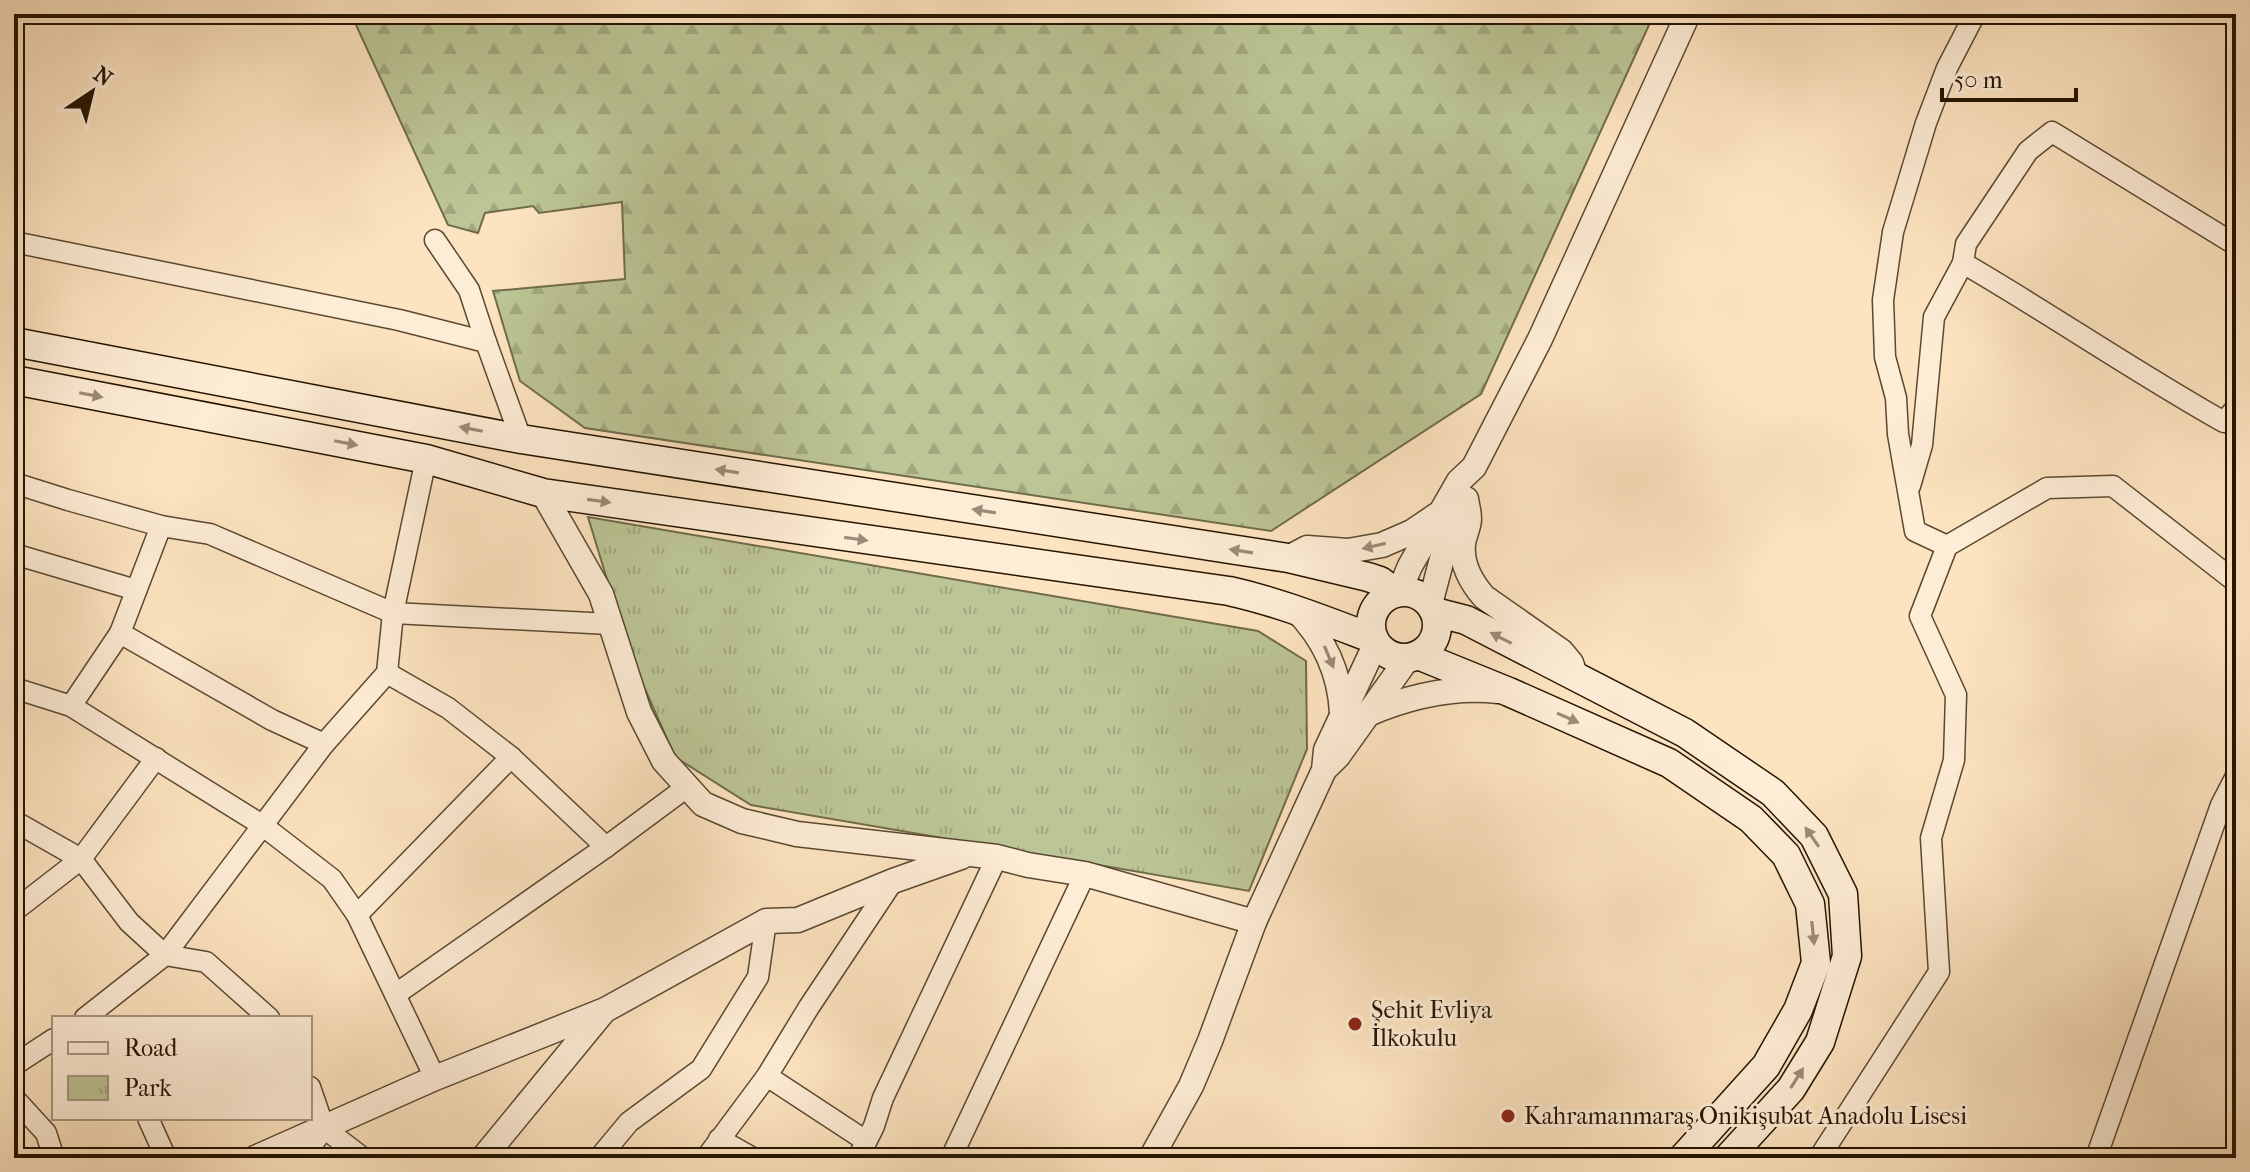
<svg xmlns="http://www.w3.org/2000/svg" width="2250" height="1172" font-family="'IM FELL French Canon',serif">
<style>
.forest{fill:url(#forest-firs);stroke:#706c4b;stroke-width:2}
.park{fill:url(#park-tufts);stroke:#706c4b;stroke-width:2}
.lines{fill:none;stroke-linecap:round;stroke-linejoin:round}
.minor-casing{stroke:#5b4831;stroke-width:23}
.tertiary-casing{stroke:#5b4831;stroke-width:27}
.secondary-casing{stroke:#251401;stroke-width:31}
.minor{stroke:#feedd6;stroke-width:20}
.tertiary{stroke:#feedd6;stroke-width:24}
.secondary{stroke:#feedd6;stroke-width:28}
.oneway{fill:#9c8b76}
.poi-dot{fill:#8f2418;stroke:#feedd6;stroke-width:3}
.labels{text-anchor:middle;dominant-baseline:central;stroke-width:6;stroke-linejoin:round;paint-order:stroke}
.poi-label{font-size:24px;fill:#251401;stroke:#feedd6;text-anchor:start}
</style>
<defs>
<pattern id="forest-firs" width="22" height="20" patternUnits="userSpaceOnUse" patternTransform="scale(2)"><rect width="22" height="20" fill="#bcc595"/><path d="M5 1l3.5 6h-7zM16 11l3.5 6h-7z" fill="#a1a87f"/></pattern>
<pattern id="park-tufts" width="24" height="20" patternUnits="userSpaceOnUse" patternTransform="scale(2)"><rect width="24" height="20" fill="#bcc595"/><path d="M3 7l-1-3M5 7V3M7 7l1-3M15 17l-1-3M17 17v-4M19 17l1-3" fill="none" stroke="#a1a87f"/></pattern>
</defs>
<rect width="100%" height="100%" fill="#fde4c0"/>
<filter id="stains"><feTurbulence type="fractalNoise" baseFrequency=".0025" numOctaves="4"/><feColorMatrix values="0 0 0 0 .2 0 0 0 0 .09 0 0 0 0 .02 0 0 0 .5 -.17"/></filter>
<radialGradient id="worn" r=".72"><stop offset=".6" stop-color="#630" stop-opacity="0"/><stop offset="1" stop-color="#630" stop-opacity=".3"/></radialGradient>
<!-- forest -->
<polygon class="forest" points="351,14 1654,14 1481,394 1271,531 585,428 520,381 493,291 625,279 622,202 539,213 533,206 485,213 478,233 448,225"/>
<!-- park -->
<polygon class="park" points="588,517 1258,631 1306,661 1307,749 1249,891 751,805 675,757 630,655"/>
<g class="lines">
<defs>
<g id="minor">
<polyline points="435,240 469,290 486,342"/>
<polyline points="14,242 399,320 486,342 521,439"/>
<polyline points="1963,263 1966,244 2028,151 2052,132 2236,245"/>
<polyline points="14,483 68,500 161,526 210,534 393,613 610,624"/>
<path d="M 1910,486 L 1922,445 L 1934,317 L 1963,263 C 2051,314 2135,372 2224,422 L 2236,408"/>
<polyline points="1947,546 1915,531 1898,434 1896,398 1885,357 1883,300 1893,232 1926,123 1947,68 1975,14"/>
<polyline points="14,554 136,590"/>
<polyline points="120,633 272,720 324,744"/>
<polyline points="387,673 448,708 511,757 606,847"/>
<polyline points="14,688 71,706 262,825 332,879 357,915 435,1078"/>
<polyline points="71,706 120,633 161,526"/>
<polyline points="14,821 81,859 129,922 165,955 206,962 269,1018"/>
<polyline points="14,911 81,859 156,758"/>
<polyline points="357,915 511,757"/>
<polyline points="396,994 606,847 687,787"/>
<polyline points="85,1018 165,955 324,744 387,673 393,613 426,459"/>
<polyline points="14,1065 54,1039"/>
<polyline points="767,1076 866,1141"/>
<polyline points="310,1087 324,1128 363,1158"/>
<polyline points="14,1098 46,1133 54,1158"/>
<polyline points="148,1118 166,1158"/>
<polyline points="719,1139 753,1158"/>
<polyline points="303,1158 324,1128"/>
<polyline points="599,1158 629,1122 701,1069 758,977 766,921"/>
<polyline points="706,1158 767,1076 809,1007 893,881"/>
<polyline points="858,1158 874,1126 883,1098 997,857"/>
<polyline points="951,1158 1085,874"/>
<polyline points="1819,1158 1939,972 1931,838 1954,760 1956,695 1920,616 1947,546 2047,488 2113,486 2236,582"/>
<polyline points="2096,1158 2221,805 2236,776"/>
</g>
<g id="tertiary">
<polyline points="543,493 601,594 639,712 664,761 703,804 742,821 797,834 997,857 1028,865 1085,874 1254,922"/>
<path d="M 1466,499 C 1467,506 1469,512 1469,519 C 1469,527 1464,535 1463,544 C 1461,564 1471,582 1484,597 L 1561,651 L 1571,663 L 1576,677"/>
<polyline points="1288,558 1307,548 1348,551 1382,545 1412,532 1437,515"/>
<polyline points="1399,592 1410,566 1459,481 1474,467 1540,339 1688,14"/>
<polyline points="1430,604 1448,536 1460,510"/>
<path d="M 1295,609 C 1324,638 1340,672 1342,713"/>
<path d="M 1368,714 C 1410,696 1452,686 1498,691"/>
<polyline points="1328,766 1338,756 1408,658"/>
<polyline points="255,1158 435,1078 605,1010 766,921 798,920 893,881 961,857"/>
<polyline points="483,1158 603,1012"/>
<polyline points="1151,1158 1191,1086 1210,1041 1254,922 1324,770 1326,750 1376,643"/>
</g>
<g id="secondary">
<polyline points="14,342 521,439 1288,558 1368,577 1380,581 1396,593"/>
<path d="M 14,380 L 426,459 L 543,493 L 1229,591 C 1279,602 1326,621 1374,639"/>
<circle cx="1404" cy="625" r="33"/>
<polyline points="1435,612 1466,620 1685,733 1773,793 1814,836 1843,894 1847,956 1820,1042 1791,1089 1728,1158"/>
<polyline points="1418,655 1509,692 1669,763 1751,819 1786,855 1810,904 1816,963 1798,1010 1766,1066 1683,1158"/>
</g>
</defs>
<!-- minor casing -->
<use href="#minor" class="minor-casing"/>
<!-- tertiary casing -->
<use href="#tertiary" class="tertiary-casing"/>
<!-- secondary casing -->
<use href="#secondary" class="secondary-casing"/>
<!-- minor -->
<use href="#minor" class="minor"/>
<!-- tertiary -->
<use href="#tertiary" class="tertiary"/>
<!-- secondary -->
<use href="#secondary" class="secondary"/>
</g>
<!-- one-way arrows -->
<defs><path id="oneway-solid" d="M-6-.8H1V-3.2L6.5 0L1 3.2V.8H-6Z" transform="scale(2)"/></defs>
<g class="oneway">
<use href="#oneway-solid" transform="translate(91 395) rotate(11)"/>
<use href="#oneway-solid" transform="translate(471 429) rotate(-169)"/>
<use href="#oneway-solid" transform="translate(346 443) rotate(11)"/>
<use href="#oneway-solid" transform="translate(727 471) rotate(-171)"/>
<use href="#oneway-solid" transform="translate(599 501) rotate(8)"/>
<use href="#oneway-solid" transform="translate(984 511) rotate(-171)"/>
<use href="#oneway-solid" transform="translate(856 539) rotate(8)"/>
<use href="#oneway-solid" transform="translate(1374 546) rotate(167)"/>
<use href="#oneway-solid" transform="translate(1241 551) rotate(-171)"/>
<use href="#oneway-solid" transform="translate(1501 638) rotate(-153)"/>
<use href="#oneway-solid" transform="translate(1329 657) rotate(67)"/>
<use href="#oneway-solid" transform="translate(1568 718) rotate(24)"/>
<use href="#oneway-solid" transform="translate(1812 837) rotate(-125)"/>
<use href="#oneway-solid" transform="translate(1813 933) rotate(84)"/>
<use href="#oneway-solid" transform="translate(1797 1078) rotate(-58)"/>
</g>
<!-- markers -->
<g class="poi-dot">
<circle cx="1355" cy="1024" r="8"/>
<circle cx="1508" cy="1116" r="8"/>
</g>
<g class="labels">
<!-- poi labels -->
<g class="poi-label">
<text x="1371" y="1010">Şehit Evliya<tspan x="1371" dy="28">İlkokulu</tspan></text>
<text x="1524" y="1116">Kahramanmaraş Onikişubat Anadolu Lisesi</text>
</g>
</g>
<!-- margin -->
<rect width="2250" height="1172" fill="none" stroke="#fde4c0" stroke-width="48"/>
<rect x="16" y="16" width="2218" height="1140" fill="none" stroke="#251401" stroke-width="4"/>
<rect x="24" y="24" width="2202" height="1124" fill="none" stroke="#251401" stroke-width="2"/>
<!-- legend -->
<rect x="52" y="1016" width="260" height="104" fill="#feedd6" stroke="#a79681" stroke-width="2"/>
<rect x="68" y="1042" width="40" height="12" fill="#feedd6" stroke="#a79681" stroke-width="2"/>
<text x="124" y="1056" font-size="24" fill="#251401">Road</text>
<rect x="68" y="1076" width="40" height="24" fill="url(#park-tufts)" stroke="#a79681" stroke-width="2"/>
<text x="124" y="1096" font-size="24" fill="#251401">Park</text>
<!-- north arrow -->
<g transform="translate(92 92) rotate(35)" stroke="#feedd6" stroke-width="6" paint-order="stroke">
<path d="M0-6L14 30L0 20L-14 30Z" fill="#251401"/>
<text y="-12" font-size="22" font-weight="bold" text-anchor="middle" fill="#251401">N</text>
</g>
<!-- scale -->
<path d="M1942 88v12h134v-12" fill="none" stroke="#251401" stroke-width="4"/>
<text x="1954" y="88" font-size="24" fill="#251401" stroke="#feedd6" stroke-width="6" paint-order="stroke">50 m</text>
<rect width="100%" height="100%" filter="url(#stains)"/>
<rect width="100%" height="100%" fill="url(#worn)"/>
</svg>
